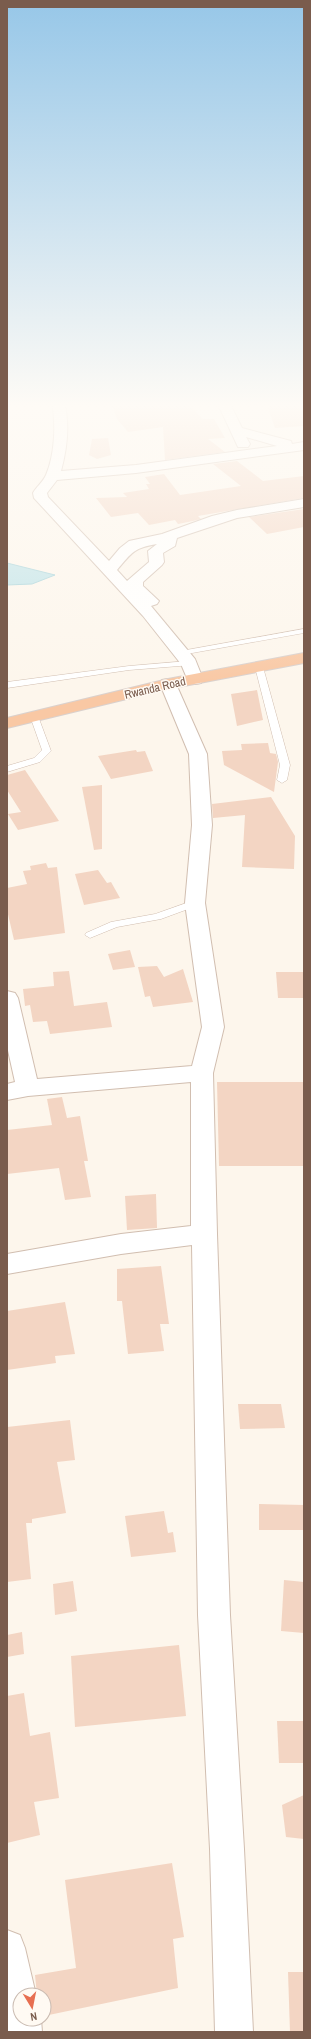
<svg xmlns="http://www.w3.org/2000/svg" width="311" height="2039" font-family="'Archivo Narrow',sans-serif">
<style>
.water{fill:#bfe3e8;stroke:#a5d3da}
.building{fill:#f3d5c3}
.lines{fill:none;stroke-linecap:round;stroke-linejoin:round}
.service-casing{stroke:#d1beb0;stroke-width:1}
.minor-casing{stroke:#d1beb0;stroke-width:2}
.trunk-casing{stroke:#dad1cd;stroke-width:2}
.service{fill:#fff;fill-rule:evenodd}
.minor{fill:#fff;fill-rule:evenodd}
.trunk{fill:#f9c8a4;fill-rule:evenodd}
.labels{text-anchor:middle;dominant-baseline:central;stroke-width:3;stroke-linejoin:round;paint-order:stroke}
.far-street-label{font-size:12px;fill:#7a5c4d;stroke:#fffaf3}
</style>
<rect width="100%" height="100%" fill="#fdf6ec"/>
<!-- water -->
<polygon class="water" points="7,563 55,575 32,584 7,585"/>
<!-- building -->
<g class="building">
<polygon points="111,402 146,402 147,404 186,402 203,419 214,419 225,438 208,439 225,452 165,460 163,427 128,432 117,419"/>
<polygon points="266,402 299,402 304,415 304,426 275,428"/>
<polygon points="108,438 111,455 97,459 89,455 92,439"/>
<polygon points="237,461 263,481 304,476 304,498 198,516 201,519 193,521 178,524 175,520 149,525 138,513 111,517 96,498 127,497 123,493 149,489 146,484 150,484 145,477 164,474 180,495 241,486 213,464"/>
<polygon points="304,509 304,527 267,534 249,517"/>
<polygon points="257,690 263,720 237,726 231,694"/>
<polygon points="268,743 270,753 276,754 278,762 274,792 224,765 222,751 242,750 241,744"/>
<polygon points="136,750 137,752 145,751 153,771 111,779 98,756"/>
<polygon points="25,770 59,821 18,830 8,814 21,812 7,790 7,775"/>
<polygon points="102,785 102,849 94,850 82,787"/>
<polygon points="271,797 295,836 294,869 242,867 245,815 213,818 212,804"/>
<polygon points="46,863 48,868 57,867 65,933 14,940 7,910 7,888 27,884 23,871 31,870 30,866"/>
<polygon points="98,870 107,883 111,882 120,898 84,905 75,874"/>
<polygon points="130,950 135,967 113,970 108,954"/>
<polygon points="157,966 164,977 183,969 193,1002 153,1007 150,996 145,997 138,967"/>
<polygon points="69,971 74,1006 107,1002 112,1027 50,1034 47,1021 33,1022 30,1005 25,1006 23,989 54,986 53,972"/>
<polygon points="276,972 304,972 304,998 278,998"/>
<polygon points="217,1082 304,1082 304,1166 219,1166"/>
<polygon points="62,1097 67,1118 80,1116 88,1161 84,1161 91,1197 65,1200 59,1168 7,1174 7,1130 52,1125 47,1099"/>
<polygon points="156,1194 157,1228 127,1230 125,1196"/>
<polygon points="161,1266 169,1324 160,1324 164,1351 128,1354 122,1301 117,1301 117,1269"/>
<polygon points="65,1302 75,1354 55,1356 56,1363 7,1370 7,1311"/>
<polygon points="238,1404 281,1404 285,1428 240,1429"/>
<polygon points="70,1420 75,1460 57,1462 66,1513 32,1519 32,1523 26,1523 31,1579 7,1582 7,1427"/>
<polygon points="259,1504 304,1505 304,1530 259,1530"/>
<polygon points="164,1511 168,1533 173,1532 176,1552 131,1557 125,1516"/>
<polygon points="284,1580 304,1582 304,1633 281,1631"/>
<polygon points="73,1581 77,1611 55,1615 53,1584"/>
<polygon points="22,1632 24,1654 7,1657 7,1635"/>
<polygon points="179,1645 186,1716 75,1727 71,1656"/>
<polygon points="24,1693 30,1736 50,1732 59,1798 34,1802 40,1835 7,1843 7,1696"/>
<polygon points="277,1721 304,1721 304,1763 279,1763"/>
<polygon points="304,1795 304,1839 286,1837 282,1805"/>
<polygon points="172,1863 184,1937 173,1939 178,1988 44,2016 44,1995 37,1995 35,1975 76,1968 65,1880"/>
<polygon points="288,1972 304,1972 304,2032 290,2032"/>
</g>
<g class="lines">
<defs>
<g id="service">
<polygon points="304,629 304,633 181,655 177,653 181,651"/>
<polygon points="189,661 193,663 192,665 129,670 7,688 7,682 129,666"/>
<polygon points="256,665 262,665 263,667 290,765 287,780 282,783 277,780 280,765 255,667"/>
<polygon points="34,713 38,716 51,751 40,762 7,772 7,766 34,758 42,750 30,716"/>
<polygon points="195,900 199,901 200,903 199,905 161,919 117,927 90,938 85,935 86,933 111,922 155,914"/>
</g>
<g id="minor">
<path d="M 52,402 L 64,402 C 70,424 67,449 61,471 L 136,465 L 277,446 L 246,437 L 250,444 L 248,447 L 238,447 L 217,402 L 229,402 L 242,428 L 291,441 L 292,444 L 304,442 L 304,450 L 136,473 L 57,480 L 47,493 L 48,497 L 109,561 L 120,548 L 129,541 L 162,534 L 212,516 L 237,510 L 304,499 L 304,507 L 237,518 L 177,538 L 175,546 L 163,553 L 164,562 L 162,565 L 143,582 L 143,586 L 159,601 L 157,604 L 151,606 L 195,659 L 203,679 L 201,683 L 195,684 L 189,683 L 181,664 L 143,616 L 34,498 L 33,493 C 36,487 43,482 46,475 C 55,454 56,424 52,402 ZM 157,544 L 148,551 L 149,562 L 127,581 L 117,570 C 132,552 134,548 157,544 Z"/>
<polygon points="168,679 174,680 176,684 207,754 212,825 205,903 224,1027 213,1073 217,1234 230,1615 244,1849 253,2032 215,2032 210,1849 198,1615 192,1245 121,1254 7,1274 7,1254 121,1234 191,1226 191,1082 28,1096 7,1100 7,1084 15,1082 7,1046 7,991 15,993 18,998 37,1079 192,1066 202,1027 185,903 192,825 189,754 160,684 162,680"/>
<polygon points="7,1930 20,1935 25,1948 36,1995 20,1995 20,2019 41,2019 42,2032 7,2032"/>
</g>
<polygon id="trunk" points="304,653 304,663 168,689 7,728 7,718 168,679"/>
</defs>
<!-- service casing -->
<use href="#service" class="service-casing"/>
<!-- minor casing -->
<use href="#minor" class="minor-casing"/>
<!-- trunk casing -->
<use href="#trunk" class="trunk-casing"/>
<!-- service -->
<use href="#service" class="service"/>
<!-- minor -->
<use href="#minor" class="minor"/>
<!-- trunk -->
<use href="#trunk" class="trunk"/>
</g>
<!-- sky -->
<linearGradient id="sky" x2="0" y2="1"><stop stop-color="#97c7e8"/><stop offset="0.59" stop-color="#fefbf6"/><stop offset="1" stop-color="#fefbf6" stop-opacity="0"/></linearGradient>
<rect width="311" height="687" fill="url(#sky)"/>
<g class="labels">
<!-- far-street labels -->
<g class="far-street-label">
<text transform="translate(155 688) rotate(-13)">Rwanda Road</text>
</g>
</g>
<!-- border -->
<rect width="311" height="2039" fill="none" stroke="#7a5c4d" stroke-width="16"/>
<!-- north arrow -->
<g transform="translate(32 2007) rotate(170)"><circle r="19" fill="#fffaf3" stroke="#cabbb1"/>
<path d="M0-3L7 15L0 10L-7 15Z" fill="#e76f51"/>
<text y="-6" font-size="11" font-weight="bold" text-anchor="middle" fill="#7a5c4d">N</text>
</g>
</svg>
